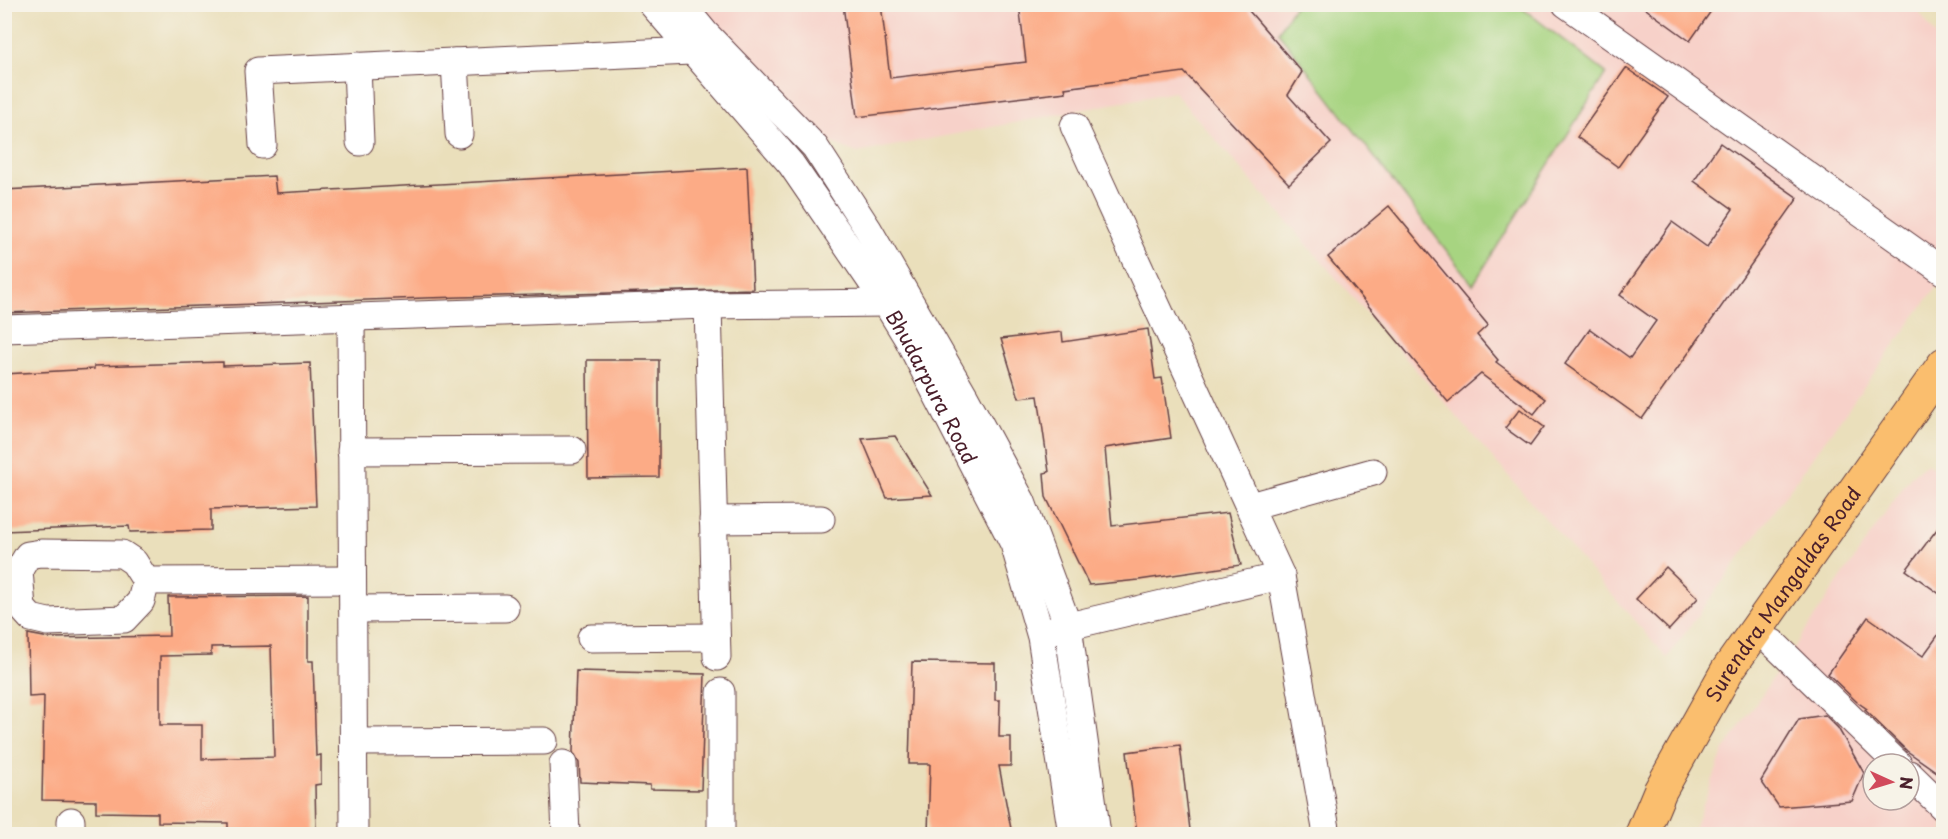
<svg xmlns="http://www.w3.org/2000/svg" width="1948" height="839" font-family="'Playpen Sans',sans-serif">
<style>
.built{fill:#f7d1c9;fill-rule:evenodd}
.green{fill:#a7d481;stroke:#787a56;stroke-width:1.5}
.building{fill:#fcab86;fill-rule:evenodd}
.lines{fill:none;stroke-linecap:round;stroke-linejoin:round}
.minor-casing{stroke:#623c41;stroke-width:29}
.major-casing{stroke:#623c41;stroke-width:35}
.minor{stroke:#fff;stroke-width:27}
.major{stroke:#fabe6e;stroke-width:33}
.labels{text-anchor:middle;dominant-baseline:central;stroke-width:6;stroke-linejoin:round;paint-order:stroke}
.street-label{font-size:20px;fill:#4a1f2b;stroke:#f7f3e8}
</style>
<rect width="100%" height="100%" fill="#f7f3e8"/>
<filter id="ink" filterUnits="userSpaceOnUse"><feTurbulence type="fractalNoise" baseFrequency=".0167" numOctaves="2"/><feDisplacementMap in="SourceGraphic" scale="12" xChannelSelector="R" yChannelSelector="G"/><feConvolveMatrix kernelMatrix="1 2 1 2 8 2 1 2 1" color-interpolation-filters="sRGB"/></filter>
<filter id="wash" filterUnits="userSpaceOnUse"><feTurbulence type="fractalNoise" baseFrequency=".008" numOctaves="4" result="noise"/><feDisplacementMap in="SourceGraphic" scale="24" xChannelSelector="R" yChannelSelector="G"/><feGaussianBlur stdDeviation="1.35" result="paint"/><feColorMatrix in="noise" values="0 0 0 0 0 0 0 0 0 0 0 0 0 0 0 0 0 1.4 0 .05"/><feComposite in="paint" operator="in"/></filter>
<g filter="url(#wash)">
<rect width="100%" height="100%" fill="#eadfbb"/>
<!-- built -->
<g class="built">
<polygon points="698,5 1914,5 1943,45 1943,278 1667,658 1174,92 857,153 814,136"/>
<path d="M 1927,463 L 1944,475 L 1943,834 L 1692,834 L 1724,750 L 1910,477 ZM 1873,764 L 1909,764 L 1909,800 L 1873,800 Z"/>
</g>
<!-- green -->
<polygon class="green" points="1295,5 1518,5 1606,73 1473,285 1278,32"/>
<g id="blocks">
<!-- building -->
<g class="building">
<polygon points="843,4 881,4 890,78 1026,62 1019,4 1243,4 1302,72 1288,95 1331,143 1289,184 1184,72 1065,88 1066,92 857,117"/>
<polygon points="1639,4 1716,4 1690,41"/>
<polygon points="1626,68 1668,97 1618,167 1577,137"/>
<polygon points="1720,143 1798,198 1642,419 1565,364 1590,329 1630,358 1656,321 1620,295 1672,222 1707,247 1733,209 1694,181"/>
<polygon points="747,167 753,289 425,298 4,313 4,190 274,176 276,193"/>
<polygon points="1389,206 1488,325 1477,335 1498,360 1496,362 1546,399 1534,414 1481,374 1448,402 1328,257"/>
<polygon points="1148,329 1155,379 1162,378 1171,438 1105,448 1112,526 1228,513 1241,565 1139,580 1089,585 1046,497 1044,473 1049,472 1038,396 1019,398 1001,339 1062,332 1063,342"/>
<polygon points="587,360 659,360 659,477 588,478"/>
<polygon points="223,362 223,366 310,363 316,506 211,509 211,530 130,532 129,526 4,531 4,374 94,369 94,366"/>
<polygon points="1520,409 1544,427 1530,446 1505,428"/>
<polygon points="895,436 932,495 887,498 862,439"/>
<polygon points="1944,520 1944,597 1906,570"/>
<polygon points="1666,567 1698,598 1669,630 1636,599"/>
<path d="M 308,596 L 308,661 L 313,661 L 316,756 L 321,755 L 321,784 L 315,785 L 316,833 L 228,834 L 228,823 L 158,822 L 158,813 L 96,812 L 96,801 L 42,800 L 44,696 L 29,697 L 28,634 L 49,638 L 169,636 L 168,597 ZM 271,646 L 274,757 L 202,759 L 202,725 L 160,725 L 160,656 L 211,655 L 211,647 Z"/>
<polygon points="1868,617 1923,656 1944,627 1944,777 1907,751 1865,710 1867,709 1857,702 1828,674"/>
<polygon points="912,662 995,663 995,700 1000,700 999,737 1011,737 1011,766 999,766 1012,834 928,834 930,764 909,764"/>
<polygon points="576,671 705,674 701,790 650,789 650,785 580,782 579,763 573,752"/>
<polygon points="1825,715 1838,728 1864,773 1852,801 1779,807 1761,781 1799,719"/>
<polygon points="1180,745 1190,830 1156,834 1137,834 1127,752"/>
</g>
</g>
</g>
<g filter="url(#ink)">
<use href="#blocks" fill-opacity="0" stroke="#623c41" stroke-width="1.5"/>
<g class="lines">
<defs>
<g id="minor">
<path id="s1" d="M 652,4 L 791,164 L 886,303 L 908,339 L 1014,544 L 1041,637 L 1072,834"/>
<polyline points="681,4 705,33 815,147 868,229 964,395 1022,502 1068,626 1097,834"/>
<polyline points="1566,4 1944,272"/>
<polyline points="455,62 459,134"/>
<polyline points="357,66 360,142"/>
<polyline points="1074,126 1281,576 1327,834"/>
<polyline points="263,145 258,71 691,51 703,44"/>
<polyline points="708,305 717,657"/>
<polyline points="351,318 354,834"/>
<polyline points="4,329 708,305 886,303 900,300"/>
<polyline points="351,451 572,450"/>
<polyline points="1250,506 1373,472"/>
<polyline points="713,520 821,519"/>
<polyline points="146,581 141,601 124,619 48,622 31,618 22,608 19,570 28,555 41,553 122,554 134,562 146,581 351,580"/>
<polyline points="353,609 505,608"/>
<polyline points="1052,630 1281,576"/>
<polyline points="591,638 716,637"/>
<polyline points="1773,643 1898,764"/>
<polyline points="354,742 544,741"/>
<polyline points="563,764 566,834"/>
<polyline points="1909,774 1944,808"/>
<polyline points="71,834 71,821"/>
<polyline points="721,834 721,692"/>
</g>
<g id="major">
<path id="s2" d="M 1642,834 L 1660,791 L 1727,671 L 1944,364"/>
</g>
</defs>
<!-- minor casing -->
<use href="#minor" class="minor-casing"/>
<!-- major casing -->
<use href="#major" class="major-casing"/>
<!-- minor -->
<use href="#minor" class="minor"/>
<!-- major -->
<use href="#major" class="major"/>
</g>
</g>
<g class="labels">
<!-- street labels -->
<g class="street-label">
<text stroke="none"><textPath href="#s1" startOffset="476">Bhudarpura Road</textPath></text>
<text stroke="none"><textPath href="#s2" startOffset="279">Surendra Mangaldas Road</textPath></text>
</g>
</g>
<!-- margin -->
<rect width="1948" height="839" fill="none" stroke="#f7f3e8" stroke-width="24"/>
<!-- north arrow -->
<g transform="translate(1891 782) rotate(94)"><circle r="28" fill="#f7f3e8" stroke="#b29e9c" stroke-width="1.5"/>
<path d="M0-4.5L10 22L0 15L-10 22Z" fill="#d1495b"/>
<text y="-9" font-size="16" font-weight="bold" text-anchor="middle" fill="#4a1f2b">N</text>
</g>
</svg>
